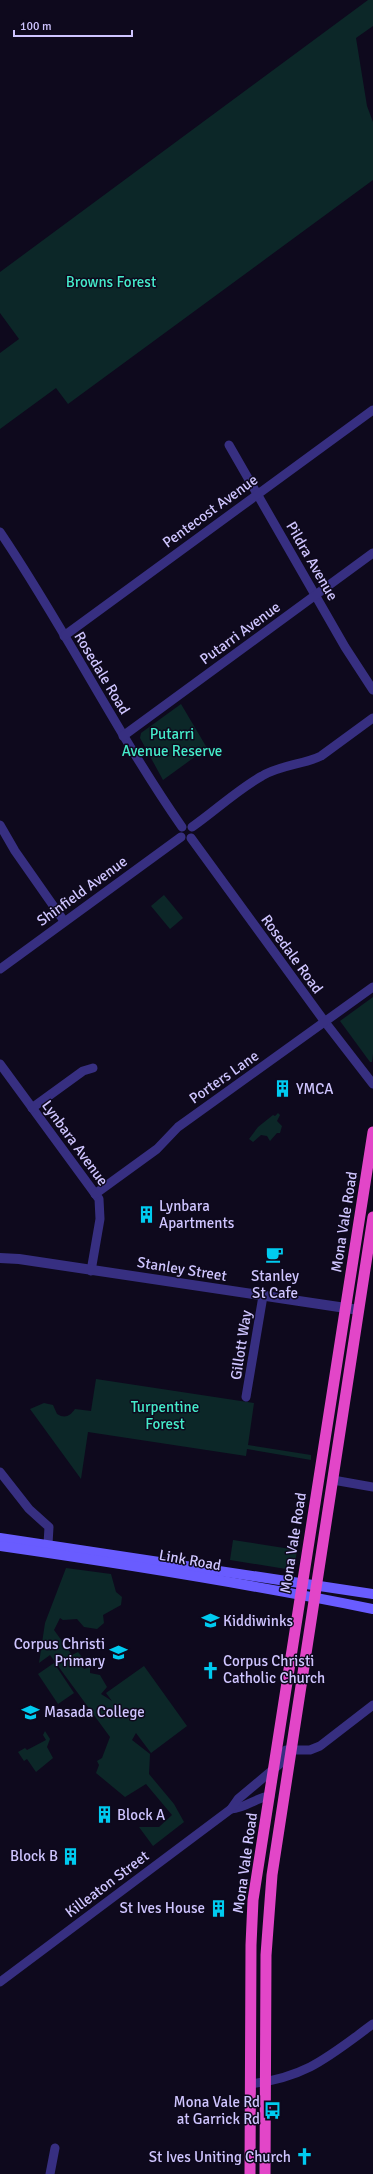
<svg xmlns="http://www.w3.org/2000/svg" width="373" height="2174" font-family="Signika,sans-serif">
<style>
.green{fill:#0c2728}
.lines{fill:none;stroke-linecap:round;stroke-linejoin:round}
.minor{stroke:#372f81;stroke-width:9}
.tertiary{stroke:#372f81;stroke-width:10}
.secondary{stroke:#695cff;stroke-width:10}
.trunk{stroke:#e246c8;stroke-width:11}
.labels{text-anchor:middle;dominant-baseline:central;stroke-width:3;stroke-linejoin:round;paint-order:stroke}
.park-label{font-size:15px;fill:#45ebca;stroke:#0e091d}
.street-label{font-size:15px;fill:#cfc5ff;stroke:#0e091d}
.poi-label{font-size:15px;fill:#cfc5ff;stroke:#0e091d;text-anchor:start}
</style>
<rect width="100%" height="100%" fill="#0e091d"/>
<!-- green -->
<g class="green">
<polygon points="368,0 373,0 373,26 356,38 367,106 373,122 373,180 68,404 56,388 0,429 0,353 19,339 0,313 0,272"/>
<polygon points="181,704 207,748 163,780 140,738 141,733"/>
<polygon points="164,895 183,918 170,929 151,906"/>
<polygon points="373,997 373,1054 372,1062 370,1062 340,1021"/>
<polygon points="278,1113 280,1115 277,1121 282,1126 280,1133 277,1133 270,1141 267,1136 261,1135 253,1142 249,1139 258,1127 273,1115 275,1116"/>
<path d="M 96,1379 L 254,1403 L 248,1445 L 311,1455 L 311,1460 L 247,1449 L 246,1456 L 88,1432 L 81,1479 L 30,1409 L 44,1403 L 53,1405 L 57,1414 C 65,1419 70,1416 75,1409 L 91,1411 Z"/>
<polygon points="233,1540 297,1550 295,1564 286,1569 230,1560"/>
<polygon points="66,1568 111,1574 116,1592 122,1597 121,1605 103,1615 104,1623 97,1629 84,1627 77,1619 63,1620 60,1618 54,1630 72,1655 78,1652 82,1657 77,1660 84,1669 90,1667 90,1673 100,1675 107,1687 101,1694 112,1701 106,1693 144,1666 187,1726 151,1753 136,1733 132,1740 150,1754 149,1774 174,1804 184,1822 153,1846 139,1827 159,1827 172,1815 146,1784 125,1797 96,1773 99,1765 97,1761 102,1758 110,1737 50,1655 39,1663 45,1623"/>
<polygon points="54,1663 74,1693 58,1704 38,1674"/>
<polygon points="45,1731 50,1739 47,1747 53,1758 36,1772 27,1759 24,1761 18,1752 25,1748 27,1750 46,1740 43,1735"/>
</g>
<g class="lines">
<!-- minor -->
<g class="minor">
<polyline points="229,445 345,647 373,690"/>
<path d="M 0,532 C 65,628 116,732 182,827"/>
<polyline points="64,636 373,410"/>
<polyline points="123,736 373,553"/>
<polyline points="0,825 15,851 64,921"/>
<path d="M 192,827 C 215,811 237,790 262,776 C 280,765 302,765 321,756 L 373,718"/>
<polyline points="191,838 325,1022 373,1084"/>
<polyline points="0,969 181,837"/>
<polyline points="0,1064 99,1199 100,1219 91,1271"/>
<polyline points="32,1108 83,1071 93,1068"/>
<polyline points="95,1194 157,1149 178,1127 373,987"/>
<polyline points="246,1397 263,1296"/>
<polyline points="0,1472 29,1509 49,1527 48,1544"/>
<polyline points="333,1480 373,1487"/>
<path d="M 231,1809 C 247,1808 254,1798 270,1796"/>
<polyline points="0,1982 231,1809 238,1799 282,1762 286,1750 310,1750 320,1746 373,1705"/>
<path d="M 250,2084 C 307,2077 328,2057 373,2024"/>
<polyline points="50,2174 55,2148"/>
</g>
<!-- tertiary -->
<polyline class="tertiary" points="0,1258 19,1259 359,1310"/>
<!-- secondary -->
<g class="secondary">
<polyline points="0,1538 373,1594"/>
<path d="M 0,1546 C 125,1564 249,1584 373,1609"/>
</g>
<!-- trunk -->
<g class="trunk">
<polyline points="250,2174 251,1945 253,1900 373,1132"/>
<polyline points="265,2174 266,1955 272,1875 373,1217"/>
</g>
</g>
<!-- icons -->
<defs>
<symbol id="building-bare" viewBox="-9 -9 18 18"><path d="M-4-6H4V6H1V3H-1V6H-4ZM-2.5-4.3h1.7v1.8h-1.7ZM.8-4.3h1.7v1.8H.8ZM-2.5-1h1.7V.8h-1.7ZM.8-1h1.7V.8H.8Z" fill="#00cbf0" stroke="#0e091d" stroke-width="2.5" paint-order="stroke"/></symbol>
<symbol id="cafe-bare" viewBox="-9 -9 18 18"><path d="M-5.5-4.5H6V0H3Q3 3.5 0 3.5H-2.5Q-5.5 3.5-5.5 0ZM3-3.2v2h1.7v-2ZM-6 4.5H4V6H-6Z" fill="#00cbf0" stroke="#0e091d" stroke-width="2.5" paint-order="stroke"/></symbol>
<symbol id="school-bare" viewBox="-9 -9 18 18"><path d="M0-5L7-2L0 1L-7-2ZM-4 1L0 2.5L4 1V4Q0 6-4 4Z" fill="#00cbf0" stroke="#0e091d" stroke-width="2.5" paint-order="stroke"/></symbol>
<symbol id="church-bare" viewBox="-9 -9 18 18"><path d="M-1.2-6h2.4v3.5h3.3v2.4h-3.3V6h-2.4V-.1h-3.3v-2.4h3.3Z" fill="#00cbf0" stroke="#0e091d" stroke-width="2.5" paint-order="stroke"/></symbol>
<symbol id="bus-bare" viewBox="-9 -9 18 18"><path d="M-5-6H5V4H4V6H2V4H-2V6H-4V4H-5ZM-3.5-4V0h7V-4ZM-3.5 1.2v1.5H-2V1.2ZM2 1.2v1.5H3.5V1.2Z" fill="#00cbf0" stroke="#0e091d" stroke-width="2.5" paint-order="stroke"/></symbol>
</defs>
<g fill-rule="evenodd">
<use href="#building-bare" x="270" y="1076" width="25" height="25"/>
<use href="#building-bare" x="134" y="1202" width="25" height="25"/>
<use href="#cafe-bare" x="262" y="1242" width="25" height="25"/>
<use href="#school-bare" x="198" y="1608" width="25" height="25"/>
<use href="#school-bare" x="106" y="1640" width="25" height="25"/>
<use href="#church-bare" x="198" y="1658" width="25" height="25"/>
<use href="#school-bare" x="18" y="1700" width="25" height="25"/>
<use href="#building-bare" x="92" y="1802" width="25" height="25"/>
<use href="#building-bare" x="58" y="1844" width="25" height="25"/>
<use href="#building-bare" x="206" y="1896" width="25" height="25"/>
<use href="#bus-bare" x="260" y="2098" width="25" height="25"/>
<use href="#church-bare" x="292" y="2144" width="25" height="25"/>
</g>
<g class="labels">
<!-- park labels -->
<g class="park-label">
<text x="111" y="282">Browns Forest</text>
<text x="172" y="734">Putarri<tspan x="172" dy="17">Avenue Reserve</tspan></text>
<text x="165" y="1407">Turpentine<tspan x="165" dy="17">Forest</tspan></text>
</g>
<!-- street labels -->
<g class="street-label">
<text transform="translate(210 511) rotate(-36)">Pentecost Avenue</text>
<text transform="translate(312 561) rotate(60)">Pildra Avenue</text>
<text transform="translate(240 633) rotate(-36)">Putarri Avenue</text>
<text transform="translate(102 673) rotate(59)">Rosedale Road</text>
<text transform="translate(82 891) rotate(-36)">Shinfield Avenue</text>
<text transform="translate(292 954) rotate(54)">Rosedale Road</text>
<text transform="translate(224 1077) rotate(-35)">Porters Lane</text>
<text transform="translate(75 1143) rotate(54)">Lynbara Avenue</text>
<text transform="translate(344 1222) rotate(-81)">Mona Vale Road</text>
<text transform="translate(182 1269) rotate(9)">Stanley Street</text>
<text transform="translate(241 1345) rotate(-81)">Gillott Way</text>
<text transform="translate(293 1543) rotate(-81)">Mona Vale Road</text>
<text transform="translate(190 1560) rotate(10)">Link Road</text>
<text transform="translate(245 1863) rotate(-82)">Mona Vale Road</text>
<text transform="translate(107 1884) rotate(-37)">Killeaton Street</text>
</g>
<!-- poi labels -->
<g class="poi-label">
<text x="296" y="1089">YMCA</text>
<text x="159" y="1206">Lynbara<tspan x="159" dy="17">Apartments</tspan></text>
<text x="275" y="1276" text-anchor="middle">Stanley<tspan x="275" dy="17">St Cafe</tspan></text>
<text x="223" y="1621">Kiddiwinks</text>
<text x="105" y="1644" text-anchor="end">Corpus Christi<tspan x="105" dy="17">Primary</tspan></text>
<text x="223" y="1661">Corpus Christi<tspan x="223" dy="17">Catholic Church</tspan></text>
<text x="44" y="1712">Masada College</text>
<text x="117" y="1815">Block A</text>
<text x="58" y="1856" text-anchor="end">Block B</text>
<text x="205" y="1908" text-anchor="end">St Ives House</text>
<text x="260" y="2102" text-anchor="end">Mona Vale Rd<tspan x="260" dy="17">at Garrick Rd</tspan></text>
<text x="291" y="2157" text-anchor="end">St Ives Uniting Church</text>
</g>
</g>
<!-- scale -->
<path d="M14 30v6h118v-6" fill="none" stroke="#cfc5ff" stroke-width="2"/>
<text x="20" y="30" font-size="12" fill="#cfc5ff" stroke="#0e091d" stroke-width="3" paint-order="stroke">100 m</text>
</svg>
